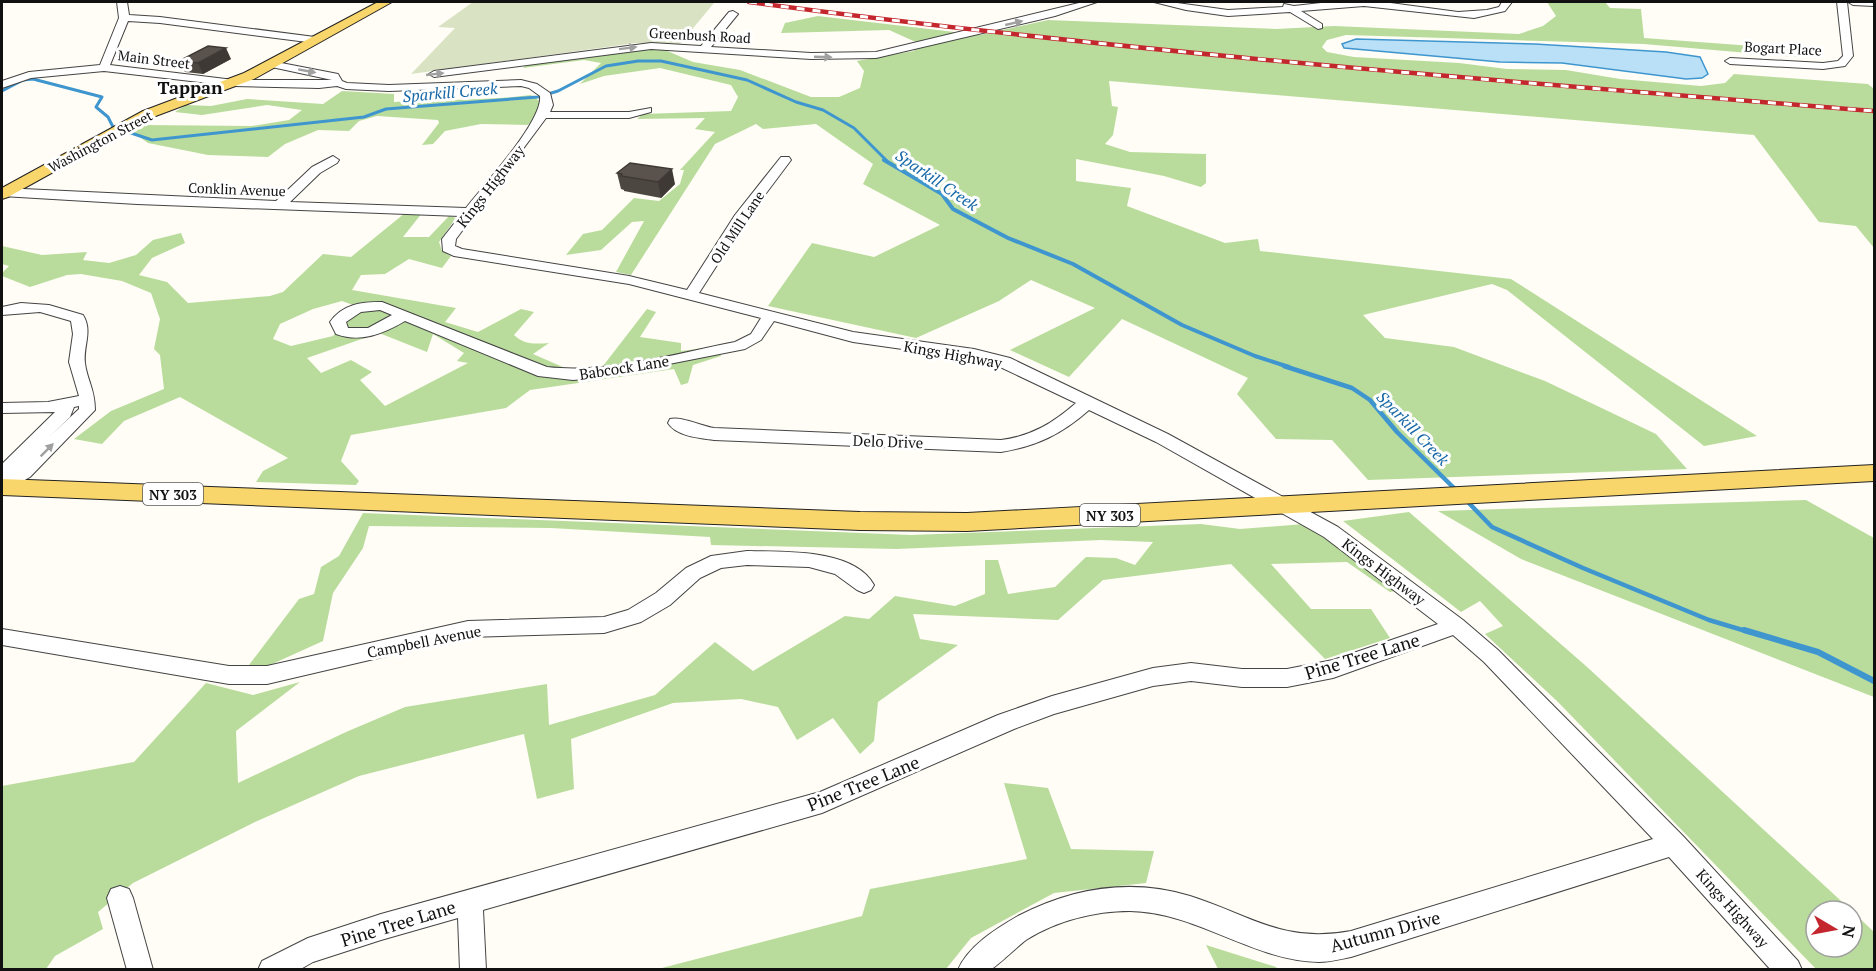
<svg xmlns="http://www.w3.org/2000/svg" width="1876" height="971" font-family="'PT Serif',serif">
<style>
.forest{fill:#b9dc9c;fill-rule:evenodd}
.cemetery{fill:#d9e3c4}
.water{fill:#b9e0f7;stroke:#3f96cf;stroke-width:1.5}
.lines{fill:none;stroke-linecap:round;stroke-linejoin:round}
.stream-far3{stroke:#3f96cf;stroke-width:3}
.stream-far2{stroke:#3f96cf;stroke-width:4}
.stream-far1{stroke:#3f96cf;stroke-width:4.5}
.stream{stroke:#3f96cf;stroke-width:6}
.minor-casing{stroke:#444;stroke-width:2}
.major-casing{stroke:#222;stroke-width:2}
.minor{fill:#fff;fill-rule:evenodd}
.major{fill:#f9d66b;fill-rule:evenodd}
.rail-casing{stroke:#c4262e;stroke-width:4.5}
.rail{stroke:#fff;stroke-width:3;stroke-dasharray:8;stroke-linecap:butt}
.wall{fill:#4d4742}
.shaded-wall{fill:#3f3936}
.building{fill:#5a524d;stroke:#3f3936;stroke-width:1.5}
.oneway{fill:#a0a0a0}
.labels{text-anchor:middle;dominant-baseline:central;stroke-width:6;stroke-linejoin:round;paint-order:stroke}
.far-street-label{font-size:14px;fill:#111;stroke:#fff}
.shield{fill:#fff;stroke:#585858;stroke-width:1.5}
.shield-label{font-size:14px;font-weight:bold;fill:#111}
.street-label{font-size:15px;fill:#111;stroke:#fff}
.water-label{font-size:16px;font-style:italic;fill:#1768a6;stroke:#fff}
.far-district-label{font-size:18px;font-weight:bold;fill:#111;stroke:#fff}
.near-street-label{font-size:18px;fill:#111;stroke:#fff}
</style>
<rect width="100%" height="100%" fill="#fffdf5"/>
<!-- forest -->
<g class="forest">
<polygon points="1547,2 1605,2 1610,8 1641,9 1644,38 1795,49 1821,55 1795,57 1644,44 1346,35 1327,40 1322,47 1327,52 1354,57 1459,63 1507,69 1566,70 1620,79 1701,86 1725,83 1734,74 1868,84 1874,89 1874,248 1856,226 1819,222 1754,135 1109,81 1112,106 1118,107 1113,135 1105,144 1130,152 1206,154 1206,183 1201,187 1164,176 1076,159 1076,181 1131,188 1127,206 1225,243 1258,239 1260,251 1511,279 1757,436 1704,446 1507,290 1492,284 1363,315 1385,338 1454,347 1545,381 1656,434 1687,469 1368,480 1332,440 1276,439 1237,394 1248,378 1122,319 1069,377 1010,350 1095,308 1031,280 999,301 916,338 768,306 812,243 874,257 940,225 863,184 873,164 816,124 763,129 756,124 715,144 631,275 616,272 644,221 632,222 601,250 566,255 583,234 602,230 634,198 659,201 680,184 684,170 680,170 715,132 695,129 705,118 637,119 643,114 731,111 738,97 731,85 660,68 604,76 580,84 601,63 584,60 523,68 527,64 658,47 693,62 740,70 811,97 839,97 860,88 864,71 857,61 914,51 918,43 889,30 781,33 785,23 818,16 980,35 1048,20 1276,29 1334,26 1519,34 1543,26 1556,16"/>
<path d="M 342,91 L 394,94 L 394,102 C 439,99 486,101 531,95 L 542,103 L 537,115 L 528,125 L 481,124 L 445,131 L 433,144 L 422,145 L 439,123 L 438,120 L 377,116 L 359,121 L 349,131 L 318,130 L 285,144 L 268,157 L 208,155 L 148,143 L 131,131 L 143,125 L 252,126 L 289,120 L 302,110 L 267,105 L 202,115 L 175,112 L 186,105 L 211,106 L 247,99 L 323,104 Z"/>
<path d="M 405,213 L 422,213 L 403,237 L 429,237 L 449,216 L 456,218 L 439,242 L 442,251 L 451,256 L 442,268 L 409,259 L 385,274 L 361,275 L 352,290 L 456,308 L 445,322 L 478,332 L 521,309 L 534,312 L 514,335 C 524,345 536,344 549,343 L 533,354 L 572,371 L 603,366 L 647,309 L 656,312 L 640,337 L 681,343 L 681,351 L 719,346 L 721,356 L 693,365 L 688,383 L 681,385 L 674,369 L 530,390 L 506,408 L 351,435 L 341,461 L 359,481 L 356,485 L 256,482 L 263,471 L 288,458 L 180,397 L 124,421 L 102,444 L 74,439 L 111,411 L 164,389 L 160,355 L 154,349 L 160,319 L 151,293 L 122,281 L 81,274 L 67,275 L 30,287 L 2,276 L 2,273 L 9,266 L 2,264 L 2,246 L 42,255 L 87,252 L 83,260 L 109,263 L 136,255 L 153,240 L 181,233 L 185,243 L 152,258 L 139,275 L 167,282 L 188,303 L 270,296 L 283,292 L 323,254 L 351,257 ZM 342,301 L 364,309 L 348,318 L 333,336 L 291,346 L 273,339 L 280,324 L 313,309 ZM 379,333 L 427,352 L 433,334 L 464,353 L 457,361 L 468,363 L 385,406 L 360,380 L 372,372 L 351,360 L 321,373 L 307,358 Z"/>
<polygon points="1806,500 1874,538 1874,697 1521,559 1438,511"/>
<polygon points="1409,512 1586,666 1852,911 1816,911 1816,947 1852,947 1852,911 1874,932 1874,969 1816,969 1558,702 1485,634 1503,626 1480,601 1461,612 1343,521"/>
<polygon points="363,513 911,535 1201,524 1240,529 1304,524 1399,590 1390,592 1347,562 1271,564 1311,609 1371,609 1390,638 1325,659 1231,564 1103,580 1058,620 913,614 920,639 958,645 878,702 874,741 860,754 833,718 797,740 778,707 741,699 673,703 571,739 574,789 537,799 524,734 359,776 255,822 133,883 98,912 103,929 55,956 46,969 2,970 2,786 134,762 206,683 253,695 300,682 236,731 238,783 346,732 405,707 547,684 549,725 655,695 715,642 753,671 845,616 869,619 895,596 955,606 985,594 985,560 998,560 1008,594 1055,587 1086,557 1116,558 1135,565 1153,542 1101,540 897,549 711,545 710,537 551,528 369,526 363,548 333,593 323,641 270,665 249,665 299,599 314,594 321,567 339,556"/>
<polygon points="1004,783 1048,788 1071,849 1154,851 1146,883 1054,893 971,938 946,969 658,969 862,916 870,889 1027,859"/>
<polygon points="1206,945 1276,967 1277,969 1218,969"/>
</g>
<!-- cemetery -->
<polygon class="cemetery" points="473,2 707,2 714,3 680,44 636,43 411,74 455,28 438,27"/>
<!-- water -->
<polygon class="water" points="1356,39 1535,44 1666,52 1700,57 1708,74 1702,78 1686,79 1562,63 1500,62 1344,48 1342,44"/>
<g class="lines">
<!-- stream-far3 -->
<polyline class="stream-far3" points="2,91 23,80 33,79 102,97 96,107 108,117 113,127 152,140 364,117 386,109 538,97 558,91 606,66 638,61 661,61 747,80 796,102 823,110 854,128 887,161"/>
<!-- stream-far2 -->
<polyline class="stream-far2" points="884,160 942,194 953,209 1008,238 1073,264 1182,325 1255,356 1289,367"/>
<!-- stream-far1 -->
<g class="stream-far1">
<polyline points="1284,366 1352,388 1370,400 1397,432 1456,490"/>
<polyline points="1466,500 1492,527 1583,568 1709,620 1749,632"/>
</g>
<!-- stream -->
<polyline class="stream" points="1744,630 1818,652 1874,681"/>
<defs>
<g id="minor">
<path d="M 117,2 L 127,2 L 129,15 L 160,17 L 315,37 L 320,40 L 315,43 L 160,23 L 128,21 L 110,65 L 234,80 L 332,80 L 267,66 L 267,62 L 271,61 L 338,74 L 342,81 L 347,83 L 389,85 L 521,80 L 537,84 L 550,93 L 553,105 L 550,112 L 629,112 L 651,108 L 651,112 L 629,118 L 546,118 L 456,239 L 455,246 L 462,249 L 629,276 L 687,290 L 735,215 L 781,157 L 789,157 L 791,160 L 746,220 L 699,293 L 853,332 L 974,349 L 1010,358 L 1168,434 L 1338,527 L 1463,620 L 1498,650 L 1683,836 L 1798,961 L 1802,970 L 1771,970 L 1669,857 L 1351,957 C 1341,959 1330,962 1319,962 C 1253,961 1197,912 1130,911 C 1094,911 1056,921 1026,940 C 1018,946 995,968 990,970 C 982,971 967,970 958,970 C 968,946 997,928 1018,916 C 1072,888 1131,878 1190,896 C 1250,915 1283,944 1351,931 L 1653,839 L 1484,662 L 1453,635 L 1333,678 L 1287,687 L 1242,687 L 1191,681 L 1153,686 L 1054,714 L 1014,729 L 822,813 L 483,910 L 486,970 L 460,970 L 458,918 L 381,940 L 313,962 L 299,970 L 258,970 L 262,961 L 308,938 L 381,914 L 820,792 L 998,715 L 1052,696 L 1153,668 L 1191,663 L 1242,669 L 1287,669 L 1333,660 L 1438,624 L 1324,537 L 1156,442 L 1089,410 C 1062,434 1037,446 1001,452 L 714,440 C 699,438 676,436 668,423 L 670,419 C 681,416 701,426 714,428 L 1001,440 C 1032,436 1053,423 1076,403 L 998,366 L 973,359 L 853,342 L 774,321 L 761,340 L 745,349 L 603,377 L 573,380 L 538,376 L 405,321 C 383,334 361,343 336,334 L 330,322 C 343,304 361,302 382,302 L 547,367 C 609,374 673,354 735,342 L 751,334 L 761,318 L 629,284 L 454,256 L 443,251 L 442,239 L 460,216 L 137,204 L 2,196 L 2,188 L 276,201 L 312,167 L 333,156 L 339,160 L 337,163 L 320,173 L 290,202 L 466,208 C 483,186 543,121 540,96 L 529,88 L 521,86 L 389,91 L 346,89 L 337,86 L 319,88 L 234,86 L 104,71 L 31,78 L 2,88 L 2,81 L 29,72 L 100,65 L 119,18 ZM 380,310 L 392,315 L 368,328 L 348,328 L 346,322 L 361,312 Z"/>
<polygon points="1083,2 1097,2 1055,16 876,58 811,59 651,49 434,77 429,74 434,71 651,43 701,46 729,12 733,11 738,14 711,47 811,53 876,52"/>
<polygon points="1154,2 1170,2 1228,10 1283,7 1284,4 1294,6 1330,2 1383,2 1458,12 1487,10 1499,7 1502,2 1512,2 1505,11 1474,18 1364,6 1301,11 1322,24 1322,28 1318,29 1290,12 1228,16 1186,10"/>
<polygon points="1837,2 1847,2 1853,56 1845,66 1823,69 1730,64 1725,61 1730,58 1823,63 1838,61 1843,56"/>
<polygon points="1848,2 1874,2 1874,6 1853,5"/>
<path d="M 21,303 L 49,305 L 83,315 C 93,331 83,346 85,363 C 87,380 95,389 95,410 L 30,477 L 2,493 L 2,464 L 55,412 L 2,413 L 2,403 L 48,402 L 79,396 L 69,362 L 73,334 L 71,321 L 40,312 L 2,315 L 2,307 ZM 79,406 L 79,409 L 49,437 L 70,417 L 74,407 Z"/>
<path d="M 747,551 C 783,552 854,548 874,585 L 871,590 L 864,593 L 857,590 L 835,574 L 809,567 L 747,565 L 721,568 L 700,578 L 670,605 L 641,622 L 604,633 L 468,637 L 267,684 L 229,684 L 2,645 L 2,629 L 229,666 L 267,666 L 468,621 L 604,617 L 628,610 L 656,593 L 686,568 L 711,556 Z"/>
<polygon points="120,886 129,889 133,898 153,970 127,970 107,898 111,889"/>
</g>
<g id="major">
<polygon points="378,2 392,2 254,79 153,117 8,197 2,199 2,188 143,111 244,73"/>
<polygon points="1874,465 1874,481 967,531 860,530 2,495 2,479 860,512 967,513"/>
</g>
</defs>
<!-- minor casing -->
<use href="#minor" class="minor-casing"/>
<!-- major casing -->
<use href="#major" class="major-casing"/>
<!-- minor -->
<use href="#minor" class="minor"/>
<!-- major -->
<use href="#major" class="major"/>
<defs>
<path id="rail" d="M 749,2 C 1123,52 1498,81 1874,111"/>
</defs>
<!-- rail casing -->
<use href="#rail" class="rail-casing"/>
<!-- rail -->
<use href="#rail" class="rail"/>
</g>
<!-- wall -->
<g class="wall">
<polygon points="231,59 203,74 185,72 179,61"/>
<polygon points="617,173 675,184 661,198 624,191 624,190 621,189"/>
</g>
<!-- shaded-wall -->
<g class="shaded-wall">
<polygon points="226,48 231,59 203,74 198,63"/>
<polygon points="672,169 675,184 661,198 658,182"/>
</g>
<!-- building -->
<g class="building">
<polygon points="208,46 226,48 198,63 179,61"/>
<polygon points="630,163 672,169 658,182 621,176 622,174 617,173"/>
</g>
<!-- one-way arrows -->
<defs><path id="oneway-solid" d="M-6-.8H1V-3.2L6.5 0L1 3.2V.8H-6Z" transform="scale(1.5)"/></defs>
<g class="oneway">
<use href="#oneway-solid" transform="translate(1014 23) rotate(-13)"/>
<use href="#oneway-solid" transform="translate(628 48) rotate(-7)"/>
<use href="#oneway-solid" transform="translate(823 57) rotate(2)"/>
<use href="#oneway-solid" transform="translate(307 71) rotate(10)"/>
<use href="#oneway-solid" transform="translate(435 74) rotate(-6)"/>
<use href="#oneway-solid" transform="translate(47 450) rotate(-45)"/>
</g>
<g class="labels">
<!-- far-street labels -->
<g class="far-street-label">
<text transform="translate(700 35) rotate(3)">Greenbush Road</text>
<text transform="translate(1783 48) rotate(3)">Bogart Place</text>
<text transform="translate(154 59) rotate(7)">Main Street</text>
<text transform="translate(100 141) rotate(-28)">Washington Street</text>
<text transform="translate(237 189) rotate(2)">Conklin Avenue</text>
<text transform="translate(737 227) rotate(-56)">Old Mill Lane</text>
</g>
<!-- shield labels -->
<g class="shield">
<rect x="143" y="483" width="60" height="22" rx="4.5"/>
<rect x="1080" y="504" width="60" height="22" rx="4.5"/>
</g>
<g class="shield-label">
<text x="173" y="494">NY 303</text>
<text x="1110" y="515">NY 303</text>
</g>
<!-- street labels -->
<g class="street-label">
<text transform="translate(490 186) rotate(-52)">Kings Highway</text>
<text transform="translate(953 354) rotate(10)">Kings Highway</text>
<text transform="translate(624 367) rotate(-9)">Babcock Lane</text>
<text transform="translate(888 441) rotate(2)">Delo Drive</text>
<text transform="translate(1384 571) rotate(37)">Kings Highway</text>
<text transform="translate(424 641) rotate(-11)">Campbell Avenue</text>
<text transform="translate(1733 908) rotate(48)">Kings Highway</text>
</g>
<!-- water labels -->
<g class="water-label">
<text transform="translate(450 92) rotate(-5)">Sparkill Creek</text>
<text transform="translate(937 180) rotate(34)">Sparkill Creek</text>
<text transform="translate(1413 428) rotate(46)">Sparkill Creek</text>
</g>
<!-- far-district labels -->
<g class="far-district-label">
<text x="190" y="87">Tappan</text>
</g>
<!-- near-street labels -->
<g class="near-street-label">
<text transform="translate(1362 656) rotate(-17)">Pine Tree Lane</text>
<text transform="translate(863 783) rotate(-22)">Pine Tree Lane</text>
<text transform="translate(398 923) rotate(-17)">Pine Tree Lane</text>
<text transform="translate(1385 931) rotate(-15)">Autumn Drive</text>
</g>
</g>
<!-- border -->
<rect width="1876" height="971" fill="none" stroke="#111111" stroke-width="6"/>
<!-- north arrow -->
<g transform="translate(1834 929) rotate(100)"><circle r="28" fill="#ffffff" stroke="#a0a0a0" stroke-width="1.5"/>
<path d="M0-4.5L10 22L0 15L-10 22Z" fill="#c4262e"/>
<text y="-9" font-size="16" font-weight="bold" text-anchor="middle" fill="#111111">N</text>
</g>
</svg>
